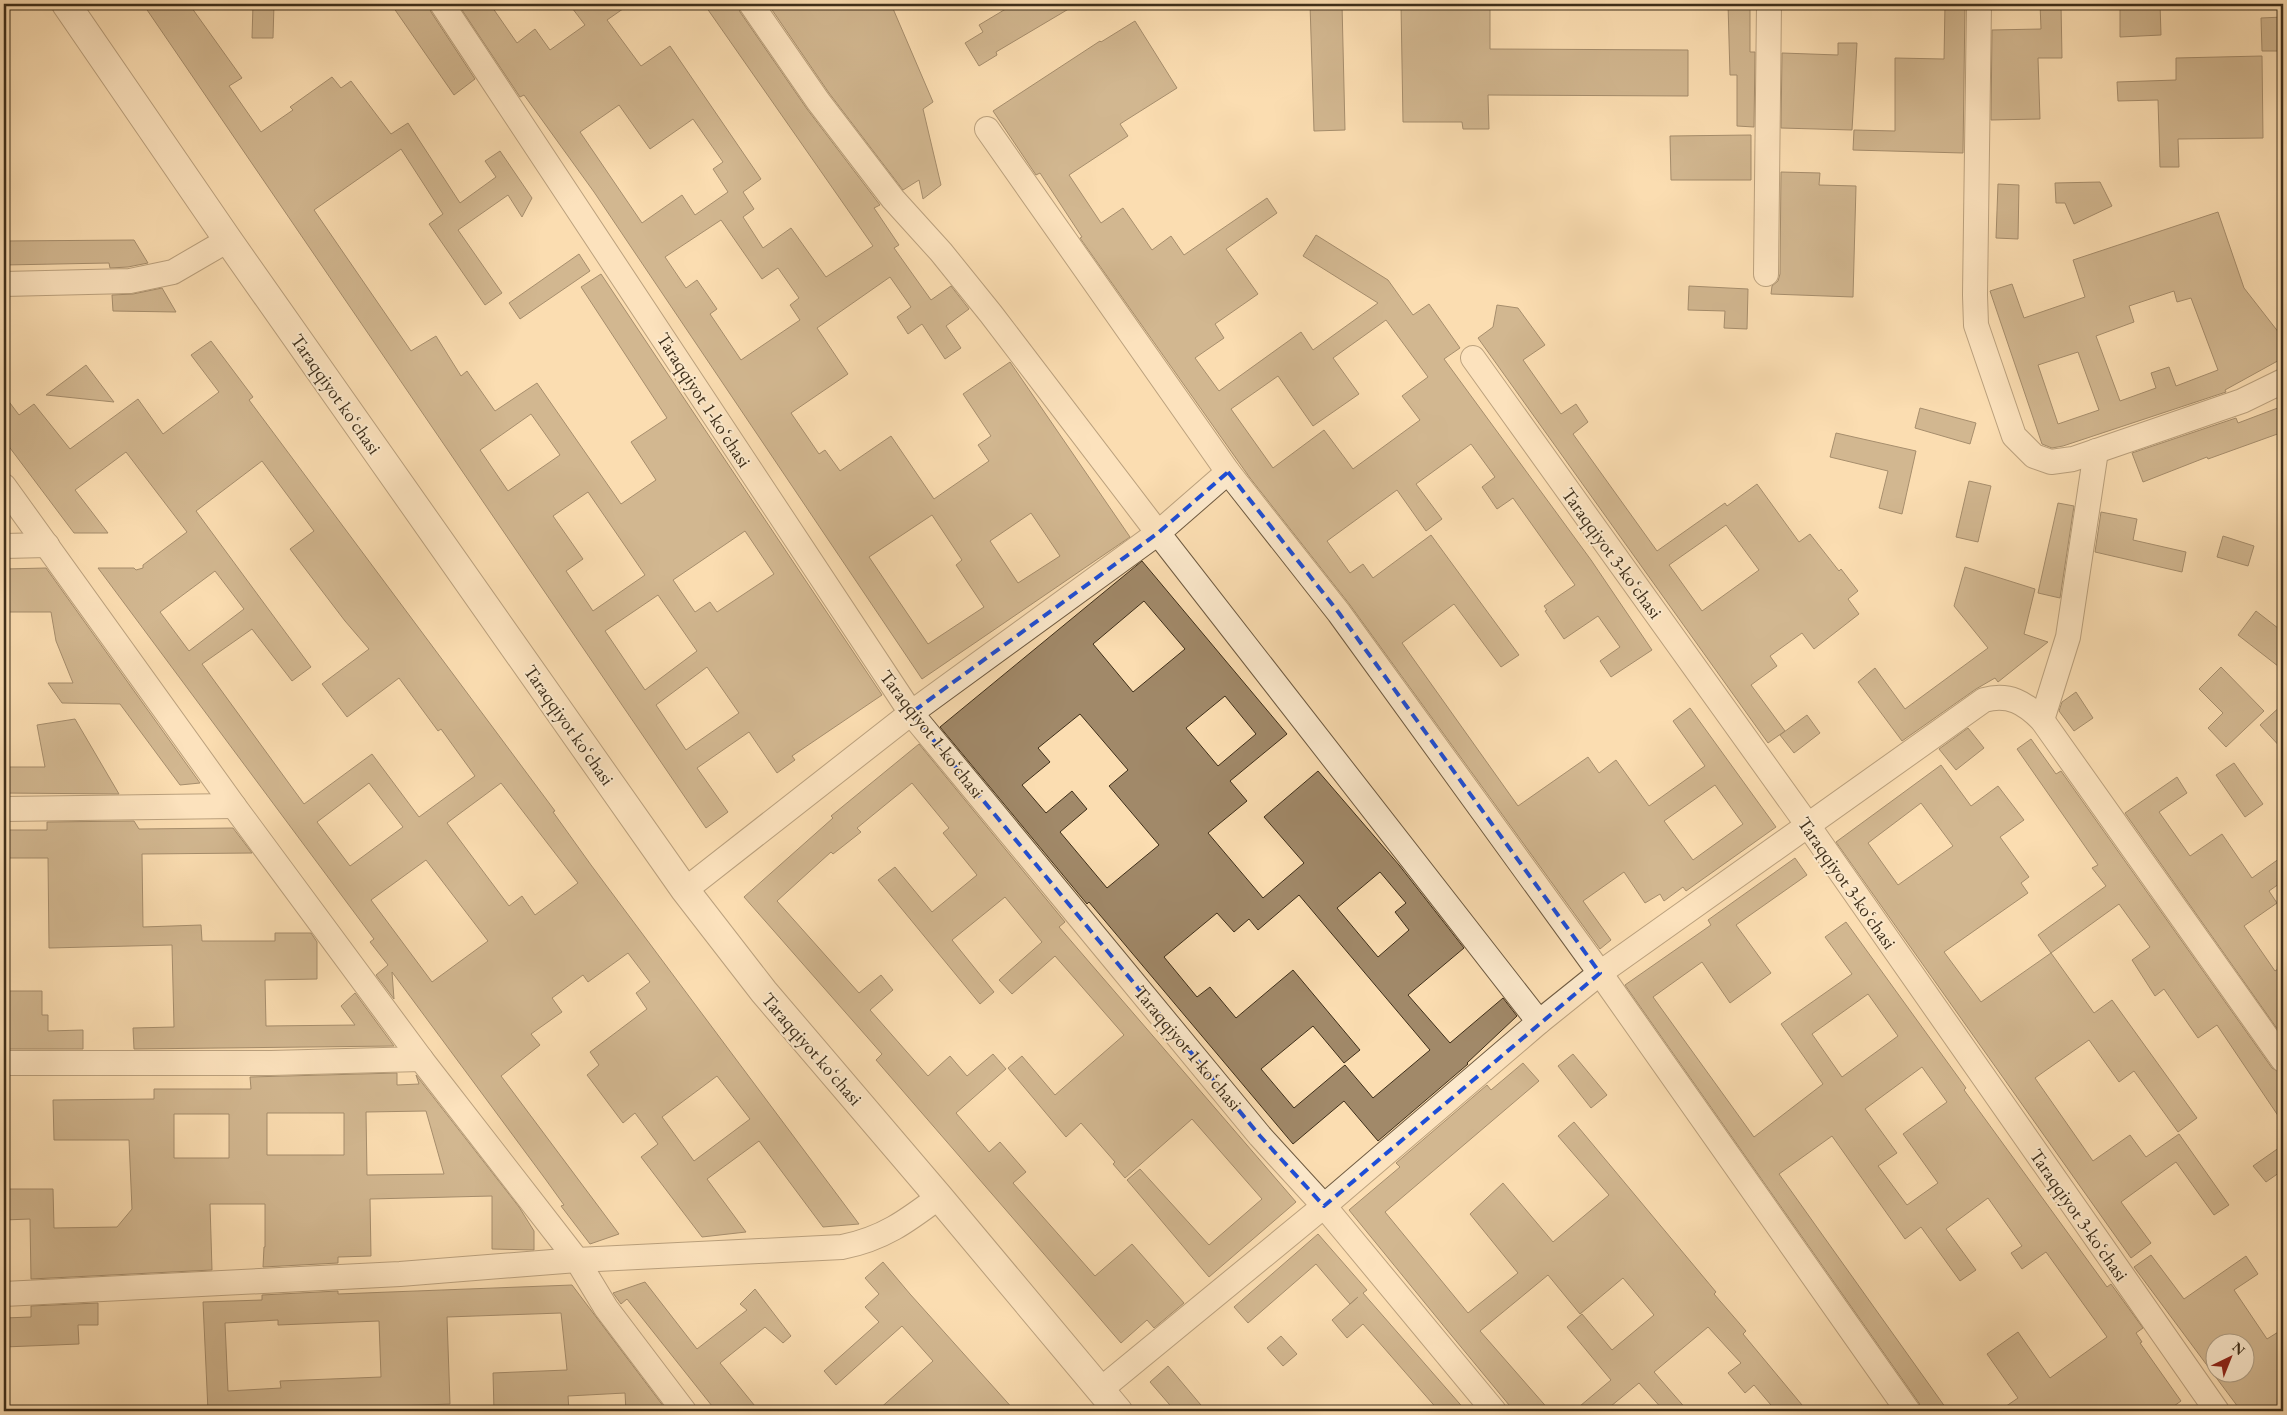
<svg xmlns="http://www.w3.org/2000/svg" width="2287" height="1415" font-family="'EB Garamond',serif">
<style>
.building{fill:#a18969;stroke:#3f2f1a;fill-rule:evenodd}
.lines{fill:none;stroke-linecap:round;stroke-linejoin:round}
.minor-casing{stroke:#6e5a40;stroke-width:26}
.tertiary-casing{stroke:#6e5a40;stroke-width:30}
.minor{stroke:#fce9cc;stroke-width:24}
.tertiary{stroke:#fce9cc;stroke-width:28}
.marked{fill:none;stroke:#1d4ed8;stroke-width:4;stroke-dasharray:10 6;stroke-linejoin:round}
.labels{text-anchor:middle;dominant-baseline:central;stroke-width:4;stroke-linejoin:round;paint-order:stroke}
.street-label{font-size:19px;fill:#3f2f1a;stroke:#fce9cc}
</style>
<rect width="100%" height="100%" fill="#fbddb1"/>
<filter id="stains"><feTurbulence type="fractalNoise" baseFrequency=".004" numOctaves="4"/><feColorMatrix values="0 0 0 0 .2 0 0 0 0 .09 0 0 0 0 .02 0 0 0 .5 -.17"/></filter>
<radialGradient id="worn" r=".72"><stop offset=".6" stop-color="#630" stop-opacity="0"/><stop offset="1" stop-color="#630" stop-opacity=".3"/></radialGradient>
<!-- building -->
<g class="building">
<path d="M 143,4 L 189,4 L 242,78 L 229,86 L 261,132 L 293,110 L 290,107 L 332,77 L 341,88 L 351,81 L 391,134 L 408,123 L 460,203 L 496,177 L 485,161 L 500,151 L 532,198 L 522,217 L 508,195 L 458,230 L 502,293 L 485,305 L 429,224 L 443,214 L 401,149 L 314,210 L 411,351 L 436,336 L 461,376 L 467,371 L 495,411 L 537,383 L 621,504 L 656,480 L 631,442 L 667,418 L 581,287 L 601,274 L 882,695 L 792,756 L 795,760 L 777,773 L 749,732 L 697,768 L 728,812 L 706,828 ZM 531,414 L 560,455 L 508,491 L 480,450 ZM 588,492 L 645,575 L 593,611 L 566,571 L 583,559 L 553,516 ZM 745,531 L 774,574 L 717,612 L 710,602 L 695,612 L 673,580 ZM 658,595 L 697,651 L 645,690 L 605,631 ZM 707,667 L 739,713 L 686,750 L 656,705 Z"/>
<polygon points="253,4 274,4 273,38 252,38"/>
<polygon points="391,4 428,4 431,12 475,79 454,95"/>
<path d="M 458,4 L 490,4 L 517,43 L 535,29 L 550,50 L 585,25 L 569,4 L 630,4 L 607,20 L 641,66 L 670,46 L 761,179 L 743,192 L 754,209 L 743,217 L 763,248 L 791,228 L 826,277 L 873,246 L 704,4 L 737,4 L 740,12 L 807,109 L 880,205 L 874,208 L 899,245 L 894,248 L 931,300 L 951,286 L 969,309 L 946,326 L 961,348 L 945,359 L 922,324 L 908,334 L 897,317 L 911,307 L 890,277 L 817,328 L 848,374 L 791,413 L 819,454 L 825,450 L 840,471 L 891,436 L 934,499 L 989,461 L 978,445 L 991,436 L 963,394 L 1010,362 L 1130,537 L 922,679 L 594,192 L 524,95 L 520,97 ZM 619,105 L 650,149 L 693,119 L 723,162 L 713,169 L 728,192 L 695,215 L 682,195 L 642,223 L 580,132 ZM 721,220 L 762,279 L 778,268 L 799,298 L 790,305 L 800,320 L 741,360 L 710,314 L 717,309 L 697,280 L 686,288 L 665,257 ZM 1031,513 L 1060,556 L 1018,583 L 990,541 ZM 932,515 L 962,560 L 956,565 L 984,607 L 928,644 L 869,557 Z"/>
<polygon points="768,4 891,4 933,102 923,109 941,185 923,199 919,180 903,190 829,93"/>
<polygon points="1014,4 1077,4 996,52 997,55 979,66 965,43 983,32 979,25"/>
<polygon points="1310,4 1342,4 1345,130 1314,131"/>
<polygon points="1401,4 1490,4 1490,49 1688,50 1688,96 1488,95 1489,129 1463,129 1462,122 1403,122"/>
<polygon points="1728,4 1750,4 1750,52 1755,52 1754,127 1737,126 1737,75 1730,75"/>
<polygon points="1945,4 1965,4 1963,153 1853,150 1854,130 1895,131 1895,58 1944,59"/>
<polygon points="2040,4 2061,4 2062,58 2038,58 2040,119 1991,120 1992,30 2041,29"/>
<polygon points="2120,4 2160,4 2161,35 2120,37"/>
<polygon points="2283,17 2283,51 2262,51 2261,18"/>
<path d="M 1135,21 L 1177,88 L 1120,124 L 1128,136 L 1069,175 L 1101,223 L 1123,208 L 1152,250 L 1171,236 L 1184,255 L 1267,198 L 1277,213 L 1226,249 L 1258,294 L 1215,324 L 1224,338 L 1195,358 L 1219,391 L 1301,332 L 1313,350 L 1378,303 L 1303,256 L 1316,235 L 1388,280 L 1413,315 L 1429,304 L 1460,348 L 1444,359 L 1591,560 L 1652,650 L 1611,677 L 1600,661 L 1620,647 L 1598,616 L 1564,639 L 1545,611 L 1547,610 L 1544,606 L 1575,585 L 1513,498 L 1497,509 L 1482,487 L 1495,477 L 1471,444 L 1416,484 L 1442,519 L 1426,531 L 1397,490 L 1327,541 L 1350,573 L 1363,564 L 1373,578 L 1431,535 L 1519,655 L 1501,667 L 1454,604 L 1402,643 L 1518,806 L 1588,757 L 1599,773 L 1616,760 L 1649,806 L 1705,766 L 1673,721 L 1690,708 L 1776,827 L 1686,891 L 1683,887 L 1664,901 L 1660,894 L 1645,903 L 1624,872 L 1583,901 L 1611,940 L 1600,949 L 1350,605 L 1250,478 L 1080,238 L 1082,237 L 1040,173 L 1036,175 L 993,111 L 1100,41 L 1101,42 ZM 1386,320 L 1428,377 L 1402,396 L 1420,420 L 1353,469 L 1324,430 L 1273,468 L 1231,409 L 1278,376 L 1313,426 L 1359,394 L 1333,358 ZM 1715,785 L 1743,824 L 1693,860 L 1664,821 Z"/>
<polygon points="1838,43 1857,43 1852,130 1781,128 1782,53 1838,55"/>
<polygon points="2262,56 2263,138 2178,139 2179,167 2160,167 2158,100 2118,101 2117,82 2176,80 2176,58"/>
<polygon points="1751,135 1751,180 1671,180 1670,136"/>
<polygon points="1781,172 1820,173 1819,185 1856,186 1853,297 1771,294 1772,286 1778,281 1780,274"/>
<polygon points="2100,182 2112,206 2074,224 2065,203 2056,203 2055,183"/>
<polygon points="1998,184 2019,185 2018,239 1996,238"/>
<path d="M 2218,212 L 2244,288 L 2283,338 L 2283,358 L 2225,390 L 2226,392 L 2063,446 L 2052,448 L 2042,444 L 1990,291 L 2012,284 L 2024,318 L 2085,297 L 2073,260 ZM 2174,291 L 2177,302 L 2191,298 L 2218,370 L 2176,386 L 2169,367 L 2151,373 L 2156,388 L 2120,401 L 2096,336 L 2134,322 L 2129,306 ZM 2078,352 L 2099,410 L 2058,424 L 2038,365 Z"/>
<polygon points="134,240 148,263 128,267 110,268 109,263 4,265 4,241"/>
<polygon points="579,254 590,271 520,319 509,303"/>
<polygon points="1689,286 1748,289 1747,329 1724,328 1725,311 1688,310"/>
<polygon points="162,288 176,312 113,311 112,295 133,294"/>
<path d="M 1497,305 L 1518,308 L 1545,345 L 1523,360 L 1561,414 L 1576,404 L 1588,422 L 1573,434 L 1657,551 L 1725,503 L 1727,506 L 1757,484 L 1799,542 L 1810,534 L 1839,571 L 1841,569 L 1858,591 L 1848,599 L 1859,614 L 1814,649 L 1802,633 L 1770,656 L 1777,666 L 1751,685 L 1785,731 L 1768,743 L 1478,338 L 1493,327 ZM 1726,525 L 1759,570 L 1702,611 L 1669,565 Z"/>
<path d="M 211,341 L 253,397 L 249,400 L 555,811 L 553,812 L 591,865 L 859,1224 L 823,1227 L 759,1141 L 707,1179 L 746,1232 L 702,1237 L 641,1157 L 658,1144 L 635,1113 L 623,1123 L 587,1075 L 599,1065 L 590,1052 L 647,1009 L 636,993 L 650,982 L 628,953 L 588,982 L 583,975 L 552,998 L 562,1012 L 531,1034 L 540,1045 L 501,1076 L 619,1234 L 590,1244 L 561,1206 L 564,1205 L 546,1180 L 392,972 L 394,999 L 376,975 L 388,965 L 370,942 L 374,939 L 98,568 L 134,568 L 136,570 L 143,568 L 143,565 L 187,532 L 126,452 L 75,490 L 108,533 L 74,533 L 4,440 L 4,395 L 19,415 L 34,404 L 70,449 L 138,399 L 163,434 L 219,392 L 191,355 ZM 262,461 L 314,531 L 290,549 L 345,621 L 369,649 L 322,684 L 347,717 L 399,678 L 438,731 L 441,729 L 475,776 L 419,817 L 372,754 L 304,804 L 202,664 L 252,629 L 292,681 L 311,667 L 196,511 ZM 215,571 L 244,609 L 189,651 L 160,612 ZM 369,783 L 403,827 L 350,866 L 317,822 ZM 501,783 L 578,883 L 535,915 L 522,896 L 509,906 L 447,823 ZM 426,860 L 488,941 L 432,982 L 371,900 ZM 717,1076 L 750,1119 L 694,1161 L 662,1117 Z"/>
<polygon points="86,365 114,402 46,395"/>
<polygon points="2283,406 2283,432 2208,459 2207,457 2143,482 2132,453 2236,418 2238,423"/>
<polygon points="1920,408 1976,423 1970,444 1915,428"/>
<polygon points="1836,433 1916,451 1902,514 1879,508 1888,471 1830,457"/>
<polygon points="1969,481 1991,486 1978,542 1956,537"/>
<polygon points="2058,503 2074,506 2060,598 2038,593"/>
<polygon points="2101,512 2137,519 2133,540 2186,552 2182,572 2095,552"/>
<polygon points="2223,536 2254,546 2248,566 2217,557"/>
<path d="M 1142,561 L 1287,734 L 1230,781 L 1247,801 L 1208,833 L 1263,898 L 1304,863 L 1264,817 L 1318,771 L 1399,865 L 1464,948 L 1408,995 L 1450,1043 L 1503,998 L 1517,1016 L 1467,1063 L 1468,1064 L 1378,1141 L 1344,1101 L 1293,1144 L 1089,902 L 1087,904 L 940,727 ZM 1144,601 L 1185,649 L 1133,692 L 1093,644 ZM 1225,696 L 1256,734 L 1218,766 L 1186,728 ZM 1080,714 L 1128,770 L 1109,786 L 1159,845 L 1107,888 L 1060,832 L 1087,809 L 1072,791 L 1046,813 L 1022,785 L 1050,762 L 1038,748 ZM 1380,872 L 1406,903 L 1395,912 L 1409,930 L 1378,957 L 1337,908 ZM 1299,895 L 1430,1050 L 1373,1098 L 1345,1065 L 1294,1108 L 1261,1069 L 1313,1026 L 1344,1063 L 1360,1050 L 1293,970 L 1236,1018 L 1210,987 L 1197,997 L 1164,957 L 1217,913 L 1234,932 L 1249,919 L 1258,930 Z"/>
<polygon points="1965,567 2035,589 2024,634 2048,642 1998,682 1995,678 1976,689 1902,741 1858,682 1875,668 1905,709 1988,648 1954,606"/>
<polygon points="46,568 200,783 180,785 120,704 62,703 48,683 73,683 56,641 51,612 4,612 4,569"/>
<polygon points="2256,611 2283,632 2283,670 2238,635"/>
<polygon points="2221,667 2264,711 2226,747 2208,728 2223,713 2199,689"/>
<polygon points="2076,692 2093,718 2074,731 2059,711 2062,702"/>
<polygon points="2283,704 2283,750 2260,725"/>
<polygon points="1807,715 1820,733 1794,753 1780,735"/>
<polygon points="75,719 119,794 4,793 4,767 45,767 37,725"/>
<polygon points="1968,728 1984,748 1956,770 1939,749"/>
<polygon points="2031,739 2056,774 2061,771 2272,1068 2283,1074 2283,1123 2217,1025 2198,1038 2164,989 2155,996 2132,960 2150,947 2119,904 2051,953 2038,935 2106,886 2092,868 2098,865 2017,749"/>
<polygon points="919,744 1065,922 1059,927 1296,1202 1209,1277 1127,1180 1140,1169 1209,1245 1262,1199 1192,1119 1125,1178 1113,1164 1115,1162 1081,1123 1066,1137 1008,1068 1022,1056 1055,1095 1124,1035 1055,956 1012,994 999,980 1042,942 1005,897 952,940 994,992 980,1004 878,880 895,867 932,912 977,875 943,833 949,828 912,783 857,828 861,832 833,854 831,852 777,901 859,993 881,975 893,990 870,1010 928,1076 950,1056 967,1076 993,1054 1006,1069 956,1113 989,1152 1000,1142 1026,1172 1013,1183 1095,1276 1132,1244 1184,1303 1154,1328 1147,1320 1121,1343 876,1060 882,1054 744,897 833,818 831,816"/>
<polygon points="2234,763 2263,804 2245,817 2216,775"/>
<path d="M 1941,765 L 1971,806 L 1998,786 L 2024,820 L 2000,837 L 2029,877 L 2021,883 L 2028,893 L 1944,952 L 1981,1002 L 2051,953 L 2094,1013 L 2112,1000 L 2197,1118 L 2178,1132 L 2134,1071 L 2119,1082 L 2089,1040 L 2035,1078 L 2093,1161 L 2130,1135 L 2146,1157 L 2179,1134 L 2229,1205 L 2214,1215 L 2176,1162 L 2121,1202 L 2151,1243 L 2131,1258 L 1836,842 ZM 1921,803 L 1953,846 L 1898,885 L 1868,843 Z"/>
<polygon points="2177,777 2187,793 2159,812 2190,856 2222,834 2252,878 2283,856 2283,881 2269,891 2277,903 2244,926 2275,971 2283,965 2283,1037 2125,813"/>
<polygon points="134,821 139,829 233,828 252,853 142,854 143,927 201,925 202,941 275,941 275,933 311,933 317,942 317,979 265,980 266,1026 355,1025 341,1006 355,993 394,1046 134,1049 133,1028 174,1027 172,945 49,948 48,858 4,858 4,830 47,830 47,822"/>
<path d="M 1795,858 L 1807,875 L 1736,925 L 1771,973 L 1730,1003 L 1702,962 L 1653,997 L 1754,1137 L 1823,1084 L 1781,1024 L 1852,974 L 1825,937 L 1846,922 L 1966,1088 L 1964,1090 L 2107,1287 L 2111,1284 L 2143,1328 L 2136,1333 L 2142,1342 L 2140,1343 L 2181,1401 L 2167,1411 L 1999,1411 L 2018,1398 L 1987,1354 L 2018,1332 L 2050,1378 L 2107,1337 L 2046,1252 L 2022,1269 L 2011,1253 L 2022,1246 L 1988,1198 L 1946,1229 L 1976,1270 L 1960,1281 L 1921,1227 L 1905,1239 L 1832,1136 L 1779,1174 L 1948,1411 L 1922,1411 L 1919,1403 L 1625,985 L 1711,925 L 1708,920 ZM 1868,994 L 1898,1036 L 1842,1077 L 1812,1034 ZM 1922,1067 L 1947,1102 L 1903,1134 L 1938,1183 L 1907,1205 L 1878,1166 L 1897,1153 L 1865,1109 Z"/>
<polygon points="4,991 42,991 42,1015 48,1015 48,1031 83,1030 83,1049 4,1049"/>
<polygon points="1573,1054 1607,1095 1591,1108 1558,1066"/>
<polygon points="1523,1063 1539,1081 1385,1212 1468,1313 1518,1273 1470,1214 1503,1183 1553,1242 1609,1195 1558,1136 1574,1122 1716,1292 1714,1294 1746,1331 1743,1334 1807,1411 1776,1411 1754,1385 1745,1393 1728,1373 1741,1363 1708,1327 1654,1372 1688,1411 1664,1411 1639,1383 1605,1411 1574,1411 1611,1380 1567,1327 1582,1314 1612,1350 1654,1315 1623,1278 1580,1314 1548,1275 1480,1331 1550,1411 1514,1411 1447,1330 1349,1210 1400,1167 1396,1163 1487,1085 1491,1090"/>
<path d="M 397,1073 L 397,1085 L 419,1084 L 416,1075 L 519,1207 L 534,1231 L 534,1250 L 492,1249 L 492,1196 L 370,1199 L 371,1256 L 338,1257 L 338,1263 L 263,1267 L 264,1247 L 265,1247 L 265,1204 L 210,1204 L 212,1270 L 31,1279 L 30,1219 L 4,1220 L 4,1189 L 53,1189 L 54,1228 L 117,1227 L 132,1209 L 129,1140 L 54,1140 L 53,1100 L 154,1099 L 154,1089 L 251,1089 L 250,1077 ZM 426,1111 L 444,1174 L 367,1175 L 366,1112 ZM 267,1113 L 344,1113 L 344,1155 L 267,1155 ZM 174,1114 L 229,1114 L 229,1158 L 174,1158 Z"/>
<polygon points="2283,1145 2283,1170 2266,1182 2253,1166"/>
<polygon points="1318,1234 1367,1290 1363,1293 1466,1411 1439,1411 1363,1324 1347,1338 1332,1320 1358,1297 1350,1304 1316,1264 1248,1323 1234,1307"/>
<path d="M 2151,1255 L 2184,1299 L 2246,1256 L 2258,1274 L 2234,1290 L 2267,1339 L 2283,1329 L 2283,1411 L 2241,1411 L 2134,1267 ZM 2214,1342 L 2244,1342 L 2244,1372 L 2214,1372 Z"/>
<polygon points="883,1262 910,1294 1015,1411 877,1411 933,1361 902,1326 836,1385 824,1371 879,1322 865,1307 879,1294 865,1278"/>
<polygon points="645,1282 697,1349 747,1310 740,1304 755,1289 791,1336 783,1343 765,1327 720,1363 759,1411 716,1411 627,1299 621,1304 613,1293"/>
<path d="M 572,1285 L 667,1411 L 626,1411 L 625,1393 L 568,1396 L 569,1411 L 494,1411 L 493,1373 L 567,1370 L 561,1313 L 447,1317 L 450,1404 L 371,1407 L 371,1411 L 349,1411 L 349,1408 L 282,1411 L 208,1411 L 203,1302 L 262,1300 L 262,1295 L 338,1291 L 338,1294 ZM 278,1320 L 278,1325 L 379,1321 L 381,1377 L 280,1381 L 281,1388 L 228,1391 L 225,1323 Z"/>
<polygon points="98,1303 98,1325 78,1325 79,1344 4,1347 4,1318 31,1317 31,1306"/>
<polygon points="1281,1336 1297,1354 1283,1366 1267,1348"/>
<polygon points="1168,1366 1206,1411 1175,1411 1150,1382"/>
</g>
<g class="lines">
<defs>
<g id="minor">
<polyline points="442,4 911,713 1260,1136 1324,1206 1494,1411"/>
<polyline points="751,4 818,101 893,199 941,252 991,314 1158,533 1539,1022"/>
<polyline points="1979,4 1975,295 1976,325 2014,436 2034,456 2051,462 2073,459 2242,401 2283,381"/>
<polyline points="987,129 1228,472 1339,613 1600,973 1908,1411"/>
<polyline points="1766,274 1769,4"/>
<polyline points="4,284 130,281 173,272 228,240"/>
<polyline points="1473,358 1807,824 2217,1411"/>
<polyline points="4,486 234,806 421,1059 577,1260 606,1308 684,1411"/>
<polyline points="4,546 47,545"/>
<polyline points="2042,720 2068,637 2096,451"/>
<polyline points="4,809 234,806"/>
<polyline points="685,890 911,713 1158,533 1228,472"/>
<polyline points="4,1063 271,1063 421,1059"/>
<path d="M 4,1294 L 400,1274 L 577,1260 L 842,1247 C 883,1239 907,1221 939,1197"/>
<path d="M 1100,1390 L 1324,1206 L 1539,1022 L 1600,973 L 1984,700 C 2009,693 2025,703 2042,720 L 2283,1060"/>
</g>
<polyline id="tertiary" points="66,4 228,240 685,890 764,992 939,1197 1118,1411"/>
</defs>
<!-- minor casing -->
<use href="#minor" class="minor-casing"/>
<!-- tertiary casing -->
<use href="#tertiary" class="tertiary-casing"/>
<!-- minor -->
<use href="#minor" class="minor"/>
<!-- tertiary -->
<use href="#tertiary" class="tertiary"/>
</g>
<!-- marked area -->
<path d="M0 0H2287V1415H0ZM 1228,472 L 1339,613 L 1600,973 L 1324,1206 L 1260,1136 L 911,713 L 1158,533 Z" fill="#fbddb1" fill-opacity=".55" fill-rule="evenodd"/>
<path class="marked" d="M 1228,472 L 1339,613 L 1600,973 L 1324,1206 L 1260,1136 L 911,713 L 1158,533 Z"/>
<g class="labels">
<!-- street labels -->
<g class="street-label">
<text transform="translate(336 394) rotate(55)">Taraqqiyot koʻchasi</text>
<text transform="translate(704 400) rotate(57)">Taraqqiyot 1-koʻchasi</text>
<text transform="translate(1612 553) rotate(54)">Taraqqiyot 3-koʻchasi</text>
<text transform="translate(569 725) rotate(55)">Taraqqiyot koʻchasi</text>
<text transform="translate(932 734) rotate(52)">Taraqqiyot 1-koʻchasi</text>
<text transform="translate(1847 883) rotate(55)">Taraqqiyot 3-koʻchasi</text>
<text transform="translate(1188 1048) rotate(50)">Taraqqiyot 1-koʻchasi</text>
<text transform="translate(812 1049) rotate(49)">Taraqqiyot koʻchasi</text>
<text transform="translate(2079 1215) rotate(55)">Taraqqiyot 3-koʻchasi</text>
</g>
</g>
<!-- margin -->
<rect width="2287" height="1415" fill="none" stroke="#fbddb1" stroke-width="20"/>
<rect x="5" y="5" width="2277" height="1405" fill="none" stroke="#3f2f1a" stroke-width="2.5"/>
<rect x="10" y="10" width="2267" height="1395" fill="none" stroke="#3f2f1a"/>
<!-- north arrow -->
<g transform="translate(2230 1358) rotate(43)"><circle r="24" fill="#fce9cc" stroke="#b09f85"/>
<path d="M0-4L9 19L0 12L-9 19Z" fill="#8f2418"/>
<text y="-8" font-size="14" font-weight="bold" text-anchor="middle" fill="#3f2f1a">N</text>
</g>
<rect width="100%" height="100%" filter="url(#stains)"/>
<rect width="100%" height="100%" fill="url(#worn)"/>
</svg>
